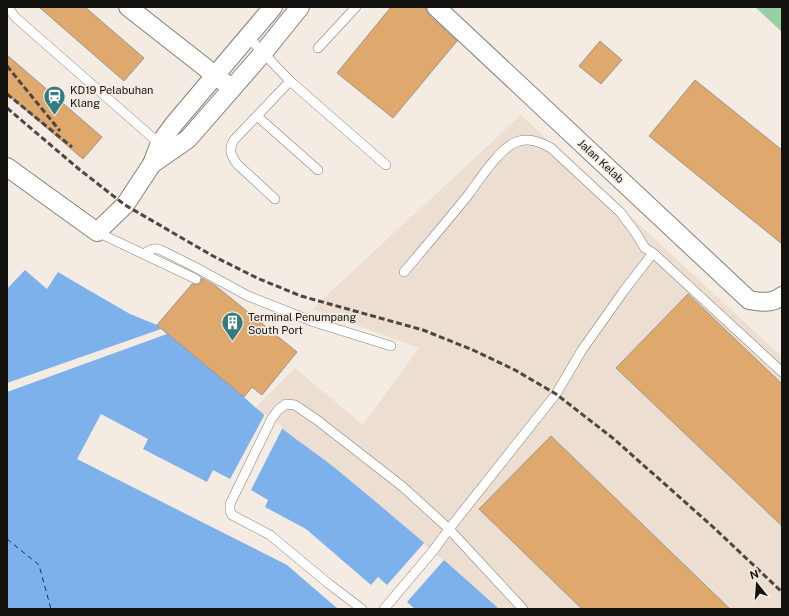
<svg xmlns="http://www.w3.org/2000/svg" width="789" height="616" font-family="'Public Sans',sans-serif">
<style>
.built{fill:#ecded0}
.green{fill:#97d0a5}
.water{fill:#7cb1eb}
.pier{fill:#f4ece3}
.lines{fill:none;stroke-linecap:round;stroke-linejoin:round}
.ferry{stroke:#0f355b;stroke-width:1;stroke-dasharray:5 4;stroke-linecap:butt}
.building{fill:#dfa86c;stroke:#9e968e}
.service-casing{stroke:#878078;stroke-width:10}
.minor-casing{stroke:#878078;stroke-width:20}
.service{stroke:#fff;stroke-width:9}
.minor{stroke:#fff;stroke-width:18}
.rail{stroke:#4b4743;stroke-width:3;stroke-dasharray:6 3;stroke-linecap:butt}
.labels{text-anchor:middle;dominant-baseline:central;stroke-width:3.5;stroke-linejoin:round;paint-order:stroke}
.poi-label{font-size:11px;fill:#14120f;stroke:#f4ece3;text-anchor:start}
.street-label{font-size:11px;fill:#14120f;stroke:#f4ece3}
</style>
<rect width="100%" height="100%" fill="#f4ece3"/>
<!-- built -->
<polygon class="built" points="521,115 782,357 782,609 499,609 396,519 333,467 271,421 255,408 295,368 363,425 419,348 312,309"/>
<!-- green -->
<polygon class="green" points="755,7 782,7 782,32"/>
<!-- water -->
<path class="water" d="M 25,270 L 47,289 L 58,272 L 85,288 L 130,314 L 157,325 L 244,397 C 272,424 305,444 335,468 C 391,514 446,561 499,609 L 7,609 L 7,289 Z"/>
<!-- pier -->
<g class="pier">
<polygon points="161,329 167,334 7,392 7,383"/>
<polygon points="101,414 148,439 143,449 207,482 213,470 230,479 265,414 283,427 251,490 268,500 265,507 306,529 371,585 378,577 387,585 424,543 444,560 407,602 415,609 338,609 287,565 77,459"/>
</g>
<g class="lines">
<!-- ferry -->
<polyline class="ferry" points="7,539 39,565 51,609"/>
</g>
<!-- building -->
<g class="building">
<polygon points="39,7 85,7 144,58 124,81"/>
<polygon points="391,7 426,7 426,10 429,15 457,41 393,118 337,73"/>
<polygon points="600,41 622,60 601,84 579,66"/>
<polygon points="7,55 102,137 83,159 7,94"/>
<polygon points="695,80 782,150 782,244 649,136"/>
<polygon points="202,278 216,286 297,352 262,395 252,387 244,397 157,325 192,284 196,285 199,284 201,282"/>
<polygon points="688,294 782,384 782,526 616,368"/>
<polygon points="551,436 730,609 582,609 479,509"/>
</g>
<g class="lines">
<defs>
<g id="service">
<polyline points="8,7 15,17 161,145"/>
<polyline points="248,37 290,81 386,165"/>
<polyline points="318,48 356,7"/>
<polyline points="257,116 318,170"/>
<path d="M 275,199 L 237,164 C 231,155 228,150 234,140 L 290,81"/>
<polyline points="97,232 196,279"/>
<path d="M 144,254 C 150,250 153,247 161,250 L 193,266 L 248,296 L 314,322 L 391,346"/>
<path d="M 404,272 C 426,246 448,220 469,194 C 480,179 499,149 516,142 C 528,137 540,142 551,148 L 620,212 L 635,232 L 645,248 L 653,253"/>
<polyline points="362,609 329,584 270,535 232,515 230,511 230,504 272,418 279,409 286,404 295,405 317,420 403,487 449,529 523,609"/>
<polyline points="384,609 433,551 449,529 556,394 582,350 623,292 653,253 782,372"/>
</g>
<g id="minor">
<polyline points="128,7 225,83"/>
<path d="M 436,7 L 749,300 C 760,302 772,304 782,296"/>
<polyline points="152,164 188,139 263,53 300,7"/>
<polyline points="7,167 97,232 125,205 152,164 160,143 174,124 273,7"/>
</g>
</defs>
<!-- service casing -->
<use href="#service" class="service-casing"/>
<!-- minor casing -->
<use href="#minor" class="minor-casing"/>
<!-- service -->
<use href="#service" class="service"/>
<!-- minor -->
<use href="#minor" class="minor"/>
<!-- rail -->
<g class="rail">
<polyline points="7,66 60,131"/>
<polyline points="7,94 72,147"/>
<polyline points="7,108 80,170 125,205 213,256 257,278 301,296 423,330 473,350 515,370 556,394 614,439 712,526 782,592"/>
</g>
</g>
<!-- icons -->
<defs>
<symbol id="station-pin" viewBox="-11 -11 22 30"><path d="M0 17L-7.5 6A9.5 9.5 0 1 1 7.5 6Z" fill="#327b7f" stroke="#f4ece3"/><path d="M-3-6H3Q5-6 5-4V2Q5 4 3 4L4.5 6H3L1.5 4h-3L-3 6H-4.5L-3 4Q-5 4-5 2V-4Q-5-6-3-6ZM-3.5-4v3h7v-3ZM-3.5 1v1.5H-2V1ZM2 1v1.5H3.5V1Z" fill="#fff"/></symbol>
<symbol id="building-pin" viewBox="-11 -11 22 30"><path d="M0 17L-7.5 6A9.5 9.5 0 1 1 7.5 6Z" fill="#327b7f" stroke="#f4ece3"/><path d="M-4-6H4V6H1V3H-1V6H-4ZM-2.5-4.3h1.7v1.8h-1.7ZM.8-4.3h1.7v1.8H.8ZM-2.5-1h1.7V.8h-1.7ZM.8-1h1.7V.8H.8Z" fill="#fff"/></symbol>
</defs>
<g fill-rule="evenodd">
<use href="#station-pin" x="42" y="84" width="25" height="34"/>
<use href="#building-pin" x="220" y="310" width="25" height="34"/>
</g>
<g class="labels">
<!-- poi labels -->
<g class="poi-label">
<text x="70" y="90">KD19 Pelabuhan<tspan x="70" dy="13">Klang</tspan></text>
<text x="248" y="317">Terminal Penumpang<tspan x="248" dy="13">South Port</tspan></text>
</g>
<!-- street labels -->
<g class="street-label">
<text transform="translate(601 161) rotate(43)">Jalan Kelab</text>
</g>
</g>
<!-- border -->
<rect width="789" height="616" fill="none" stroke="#14120f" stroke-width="16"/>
<!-- north arrow -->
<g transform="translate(757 584) rotate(343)" stroke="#f4ece3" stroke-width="3" paint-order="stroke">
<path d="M0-3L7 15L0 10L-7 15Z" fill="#14120f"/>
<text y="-6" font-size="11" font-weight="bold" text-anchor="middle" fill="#14120f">N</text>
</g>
</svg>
